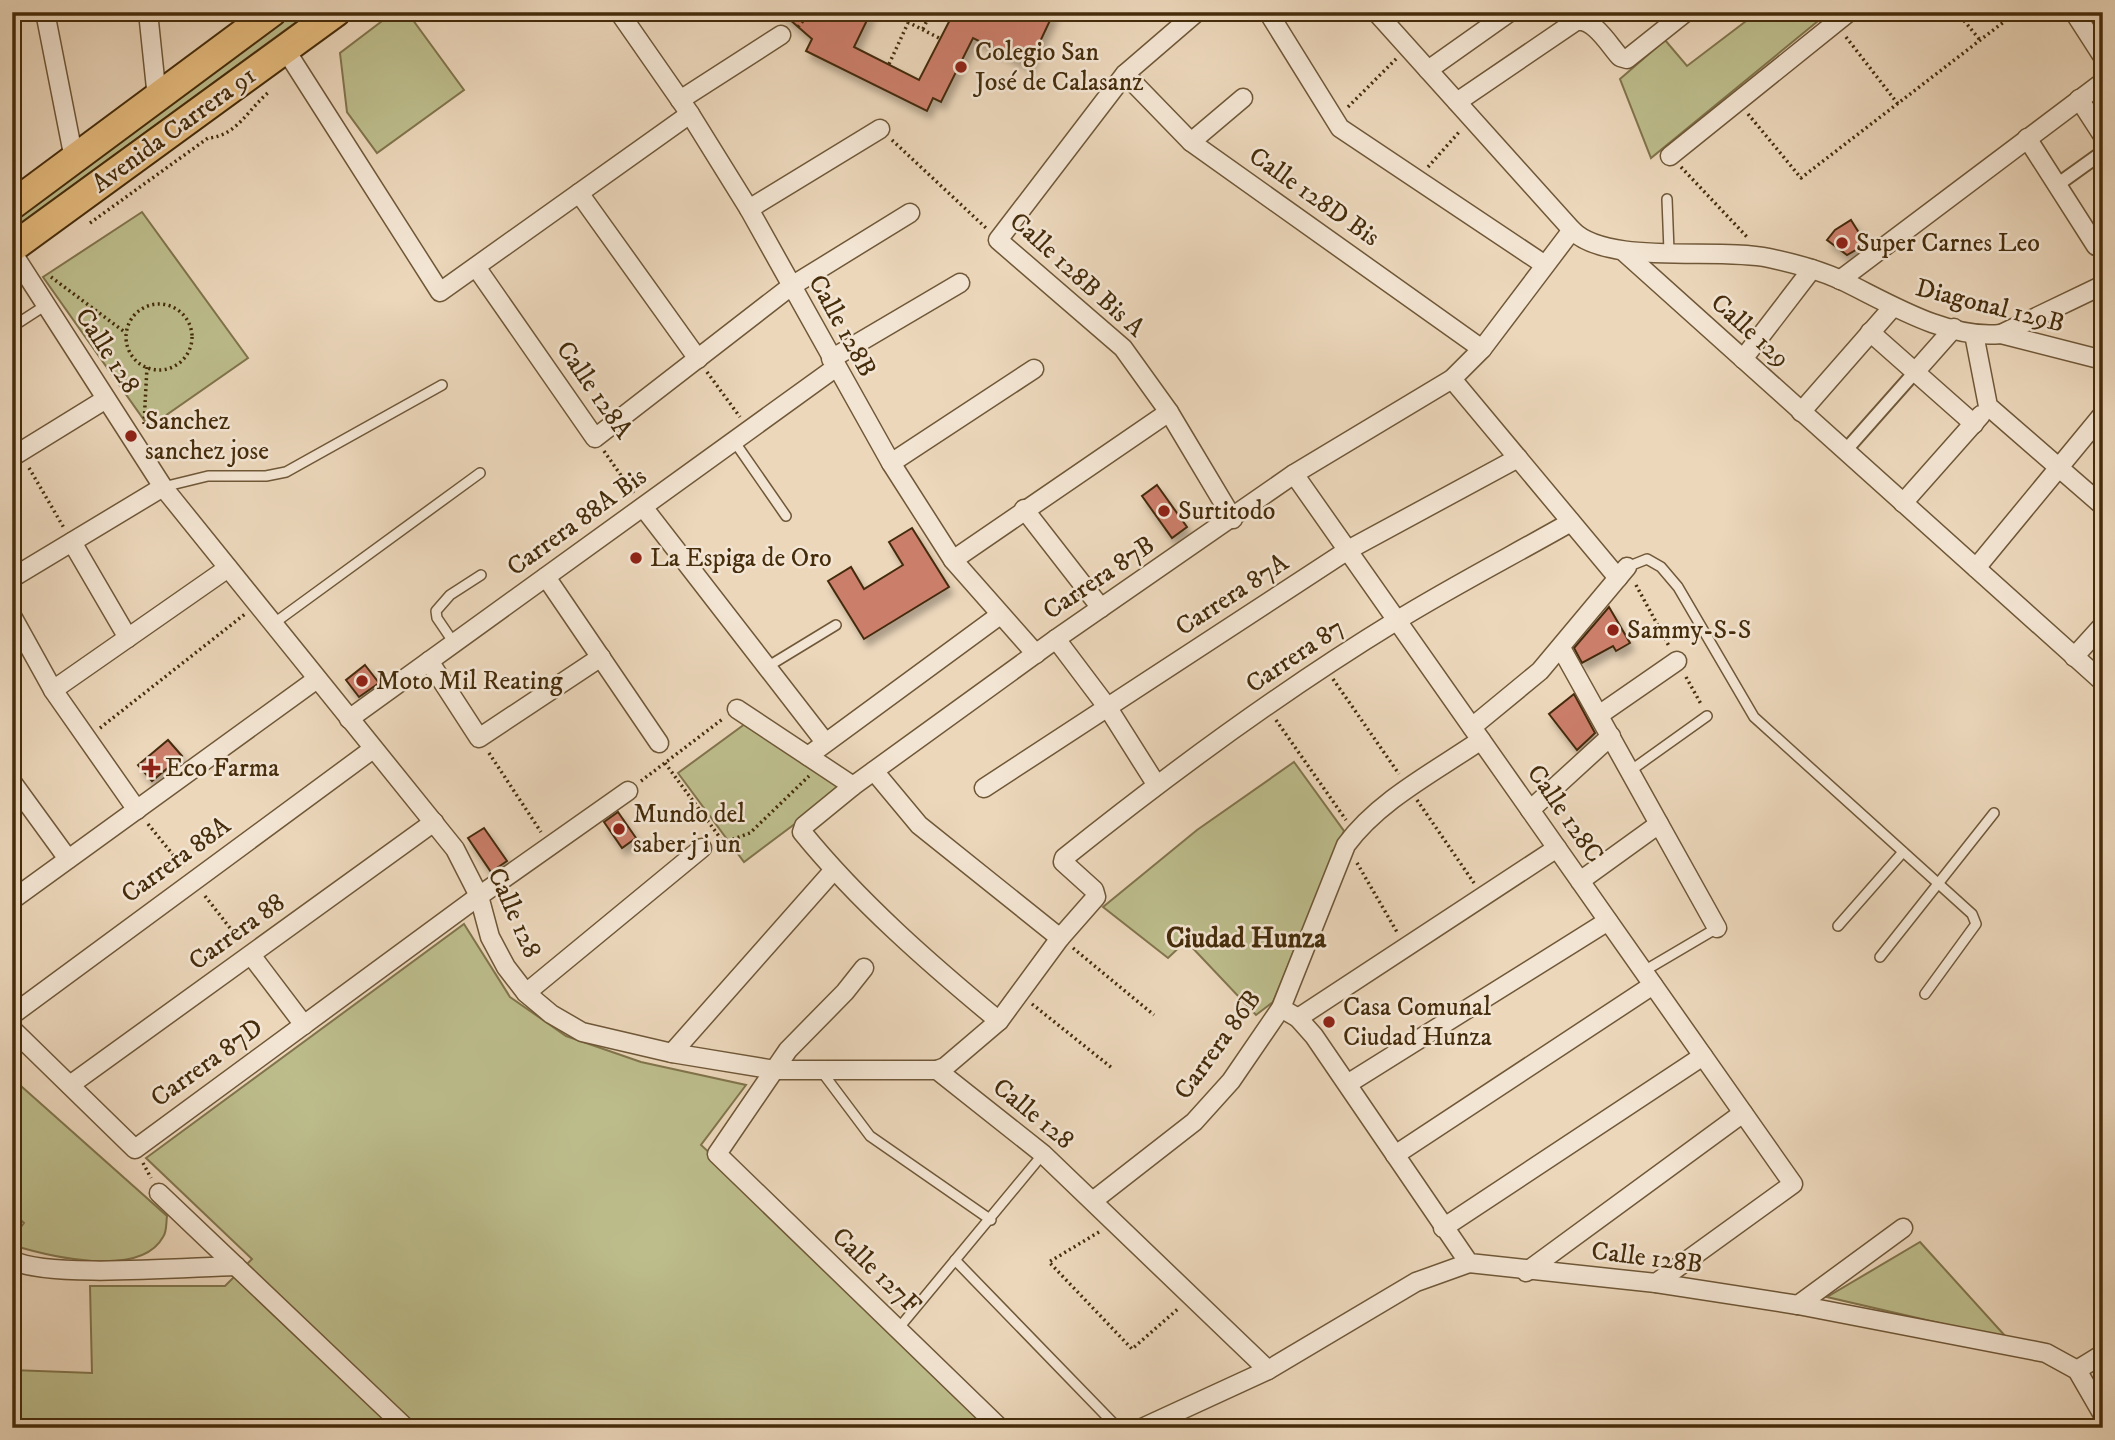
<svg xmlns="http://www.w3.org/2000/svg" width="2115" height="1440" font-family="'IM FELL DW Pica',serif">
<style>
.green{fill:#bdbd8c;stroke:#81744c;stroke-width:2}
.building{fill:#cb7e6b;stroke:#452c0b;stroke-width:2;filter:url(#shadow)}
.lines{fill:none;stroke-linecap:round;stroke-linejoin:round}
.service-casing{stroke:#6f5737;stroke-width:12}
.pedestrian-casing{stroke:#6f5737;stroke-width:16}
.minor-casing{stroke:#6f5737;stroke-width:21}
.primary-casing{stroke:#452c0b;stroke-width:32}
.path{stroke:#452c0b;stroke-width:3.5;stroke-dasharray:2 3.5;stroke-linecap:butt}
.service{stroke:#f3e5d3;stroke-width:9}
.pedestrian{stroke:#f3e5d3;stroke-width:12}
.minor{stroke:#f3e5d3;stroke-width:18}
.primary{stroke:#e6bc7e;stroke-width:28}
.poi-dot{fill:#8f2418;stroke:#f3e5d3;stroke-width:2.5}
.labels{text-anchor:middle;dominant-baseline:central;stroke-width:5;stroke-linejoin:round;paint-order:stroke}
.poi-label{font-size:26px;fill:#452c0b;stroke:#f3e5d3;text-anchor:start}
.street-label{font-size:26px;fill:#452c0b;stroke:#f3e5d3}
.neighbourhood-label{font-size:28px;font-weight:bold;fill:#452c0b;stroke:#f3e5d3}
</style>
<defs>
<filter id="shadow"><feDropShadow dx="4" dy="7" stdDeviation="3.5" flood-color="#0004"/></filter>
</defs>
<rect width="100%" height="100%" fill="#ecd7bb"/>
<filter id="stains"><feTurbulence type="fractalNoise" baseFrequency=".00286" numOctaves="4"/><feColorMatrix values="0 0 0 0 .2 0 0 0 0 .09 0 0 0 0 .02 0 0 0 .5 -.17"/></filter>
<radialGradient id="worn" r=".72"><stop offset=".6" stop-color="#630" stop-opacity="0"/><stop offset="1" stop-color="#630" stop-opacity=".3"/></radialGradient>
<!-- green -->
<g class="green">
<polygon points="294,12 310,12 12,230 12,217"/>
<polygon points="394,12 407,12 464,90 377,153 347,112 340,53"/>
<polygon points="1758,12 1829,12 1651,158 1620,79 1665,40 1687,66"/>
<polygon points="142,212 248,358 149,427 43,277"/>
<polygon points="749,721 844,787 744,862 678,773"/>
<polygon points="1294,762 1344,831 1273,1002 1256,1015 1186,941 1168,958 1103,907 1197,830"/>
<polygon points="464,924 510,997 566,1036 641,1062 746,1085 701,1145 1005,1428 12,1428 12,1370 92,1373 90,1286 225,1286 252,1259 146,1158"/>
<path d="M 12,1078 L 167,1216 C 166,1223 167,1232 163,1237 C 140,1279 48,1256 12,1245 L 12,1239 L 24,1223 L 12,1213 Z"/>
<polygon points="1920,1242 2008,1339 1827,1297"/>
</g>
<!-- building -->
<g class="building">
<polygon points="781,12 871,12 854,47 919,80 954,12 1054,12 1029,65 973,38 941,102 933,98 927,111 806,51 812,39"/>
<polygon points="1851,220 1866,244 1847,255 1827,240 1835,230"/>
<polygon points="1157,485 1187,527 1172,538 1142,496"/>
<polygon points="912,528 949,587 864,639 828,581 851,567 864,589 903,565 889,542"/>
<polygon points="1609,607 1630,643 1616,651 1613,646 1582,663 1574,648"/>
<polygon points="365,665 379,683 359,697 346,680"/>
<polygon points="1574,694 1595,733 1577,750 1549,714"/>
<polygon points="168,740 182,756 152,781 138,765"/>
<polygon points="618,812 636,838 622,848 604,822"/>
<polygon points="484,828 507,861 491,872 468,838"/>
</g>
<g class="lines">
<defs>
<g id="service">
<polyline points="1667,199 1669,251"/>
<polyline points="12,327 46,305"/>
<polyline points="734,441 786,516"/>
<polyline points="163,487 208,476 266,476 286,472 442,385"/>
<polyline points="1627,567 1647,559 1661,567 1678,587 1754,717 1972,914 1976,924 1925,994"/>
<polyline points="273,624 480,473"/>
<polyline points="454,643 437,618 436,611 450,595 481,575"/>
<polyline points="767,667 836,625"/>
<polyline points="1630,771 1707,716"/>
<polyline points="1838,926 1903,852"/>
<polyline points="1880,957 1994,813"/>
<polyline points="1644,971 1717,928"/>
<polyline points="822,1072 870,1136 991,1220"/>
<polyline points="955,1260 1118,1428"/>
<polyline points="898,1329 1043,1154"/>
</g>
<g id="pedestrian">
<polyline points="2057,185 2103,152"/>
<polyline points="1845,451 1915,372"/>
</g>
<g id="minor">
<polyline points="45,12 74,159"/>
<polyline points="148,12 157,98"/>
<polyline points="619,12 690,114 749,209 891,463 953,560 1036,654"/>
<polyline points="1197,12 1125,74 998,240 1123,348 1169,412 1233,519"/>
<polyline points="1268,12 1340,128 1545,265"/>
<path d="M 1376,12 L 1572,230 C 1606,266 1718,247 1769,258 C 1793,263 1819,270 1841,280 C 1887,302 1947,340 2001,334 L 2103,360"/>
<polyline points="2074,12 2103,57"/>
<polyline points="285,49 440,292 690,114"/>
<polyline points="1428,70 1510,12"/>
<polyline points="1125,74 1191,142 1482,349"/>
<polyline points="2079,99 2103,136"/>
<polyline points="680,100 781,35"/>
<path d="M 1457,102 L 1576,21 C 1594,18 1609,45 1620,57 L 1627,59 L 1686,12"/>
<polyline points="2027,138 2096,246"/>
<polyline points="1191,142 1243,98"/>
<polyline points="1670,156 1849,12"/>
<polyline points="579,193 698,359"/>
<polyline points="749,209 880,129"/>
<polyline points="1623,251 2103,682"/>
<polyline points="12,252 163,487 455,849 479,896 490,937 506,967 526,993 551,1014 582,1032 672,1053 775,1070 937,1070 1043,1154 1268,1370"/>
<polyline points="476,267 595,438 790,287 910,213"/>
<polyline points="1840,280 2103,82"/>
<polyline points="1870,332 1974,424"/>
<polyline points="1974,334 1988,406 2103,506"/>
<polyline points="2001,334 2103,285"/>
<polyline points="831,359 960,283"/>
<polyline points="1743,359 1812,269"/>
<polyline points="1915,372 1954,328"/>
<polyline points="1452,379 1618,578"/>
<polyline points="1801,412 1892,308"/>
<polyline points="12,457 106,399"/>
<polyline points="891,463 1034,369"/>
<polyline points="1294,474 1793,1184 1656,1283"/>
<polyline points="1903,503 1981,415"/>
<polyline points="643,507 825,742"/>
<polyline points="1024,509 1101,608"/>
<polyline points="72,542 128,638"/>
<polyline points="953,560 1169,412"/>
<polyline points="1976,568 2103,414"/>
<polyline points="546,577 659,743"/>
<polyline points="12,578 163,487"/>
<polyline points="12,616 53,690 137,810"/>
<polyline points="1056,639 1108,708 1156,784"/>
<polyline points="1561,648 1717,928"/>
<polyline points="2074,657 2103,625"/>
<polyline points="429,661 479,738 601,657"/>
<polyline points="53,690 228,568"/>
<polyline points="737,709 853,786"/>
<polyline points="1599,715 1677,661"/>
<polyline points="349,719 835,368"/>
<polyline points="1472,727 1540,671 1627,567"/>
<polyline points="808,756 1000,615"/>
<polyline points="874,771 919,825 1060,938"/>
<polyline points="12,782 68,859"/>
<polyline points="984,788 1348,550 1518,458"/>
<polyline points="1530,810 1611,736"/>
<polyline points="1580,881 1659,824"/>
<polyline points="12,900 317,679"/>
<polyline points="251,955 304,1025"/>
<polyline points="864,968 845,992 788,1050 717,1154 1000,1428"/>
<polyline points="526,993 702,848"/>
<polyline points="1281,1008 1298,1018 1314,1036 1469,1263 1656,1283 1798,1305 2046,1353 2077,1370 2103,1415"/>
<polyline points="12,1015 373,749"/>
<polyline points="1298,1018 1557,848"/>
<path d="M 999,1021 C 930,964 859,902 802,832 L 804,826 L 853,786 L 1056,639 L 1294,474 L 1452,379 L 1482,349 L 1572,230"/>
<polyline points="12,1029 135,1149 479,896 628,791"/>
<polyline points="672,1053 833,871"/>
<path d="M 937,1070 L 945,1067 L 999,1021 L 1060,938 L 1096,897 L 1094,890 L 1063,862 L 1064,858 C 1170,773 1280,692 1396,621 C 1453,586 1513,555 1571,522"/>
<polyline points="1349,1083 1608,921"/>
<polyline points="70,1085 434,822"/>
<polyline points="1395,1155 1653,985"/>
<polyline points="159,1193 406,1428"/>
<path d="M 1094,1200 L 1194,1122 L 1231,1081 L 1281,1008 L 1346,845 C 1379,800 1436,771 1481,740"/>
<polyline points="1443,1228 1703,1056"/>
<path d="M 12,1260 C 49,1279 188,1267 236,1266"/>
<polyline points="1526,1272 1743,1113"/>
<polyline points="1798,1305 1903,1228"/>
<polyline points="2077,1370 2103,1354"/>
<polyline points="1142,1428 1268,1370 1416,1282 1469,1263"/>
</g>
<g id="primary">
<polyline points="12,205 272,12"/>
<polyline points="12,248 336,12"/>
</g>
</defs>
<!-- service casing -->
<use href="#service" class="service-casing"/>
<!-- pedestrian casing -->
<use href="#pedestrian" class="pedestrian-casing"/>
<!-- minor casing -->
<use href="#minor" class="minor-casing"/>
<!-- primary casing -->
<use href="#primary" class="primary-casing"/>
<!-- path -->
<g class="path">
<polyline points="888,12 939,38"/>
<polyline points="1957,12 1980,40"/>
<polyline points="358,20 367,12"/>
<polyline points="798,27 810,12"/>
<polyline points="923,29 931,12"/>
<polyline points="1846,37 1898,104"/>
<polyline points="889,64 908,23"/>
<polyline points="1348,107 1397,58"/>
<polyline points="1748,114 1801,178 2005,21"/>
<polyline points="892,140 986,228"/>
<polyline points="1428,167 1460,131"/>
<polyline points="1681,167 1748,238"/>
<path d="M 90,223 L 208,138 C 237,136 248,109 270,91"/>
<polyline points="51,277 126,333"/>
<circle cx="159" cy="337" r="33"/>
<polyline points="707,372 740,417"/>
<polyline points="144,424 147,367"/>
<polyline points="604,451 634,494"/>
<polyline points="29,468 64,528"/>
<polyline points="1636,585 1669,646"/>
<polyline points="1686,677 1701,704"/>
<polyline points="1333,679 1399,774"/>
<polyline points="1276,720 1346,820"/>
<polyline points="100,728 245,614"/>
<polyline points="489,753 541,832"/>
<polyline points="665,763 724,843"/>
<polyline points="641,781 724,718"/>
<polyline points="1417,800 1474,883"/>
<polyline points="148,824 183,867"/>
<polyline points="717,845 750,833 809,776"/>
<polyline points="1357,863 1397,932"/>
<polyline points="205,896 241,942"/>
<polyline points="1073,948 1154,1015"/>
<polyline points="1032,1004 1112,1068"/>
<polyline points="143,1163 151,1178"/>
<polyline points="1099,1232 1049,1262 1132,1349 1179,1308"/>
</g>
<!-- service -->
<use href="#service" class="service"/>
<!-- pedestrian -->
<use href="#pedestrian" class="pedestrian"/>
<!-- minor -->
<use href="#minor" class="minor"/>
<!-- primary -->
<use href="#primary" class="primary"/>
</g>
<!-- markers -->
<g class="poi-dot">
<circle cx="961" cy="67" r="7"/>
<circle cx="1842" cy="243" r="7"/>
<circle cx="131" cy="436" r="7"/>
<circle cx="1164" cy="511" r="7"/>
<circle cx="636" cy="558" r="7"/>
<circle cx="1613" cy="630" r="7"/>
<circle cx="362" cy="681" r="7"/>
<path d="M147.5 757.5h7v7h7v7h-7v7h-7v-7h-7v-7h7z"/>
<circle cx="619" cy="829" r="7"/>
<circle cx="1329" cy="1022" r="7"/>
</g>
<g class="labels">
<!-- poi labels -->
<g class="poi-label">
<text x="975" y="52">Colegio San<tspan x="975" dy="30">José de Calasanz</tspan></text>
<text x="1856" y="243">Super Carnes Leo</text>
<text x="145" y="421">Sanchez<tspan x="145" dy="30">sanchez jose</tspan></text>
<text x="1178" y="511">Surtitodo</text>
<text x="650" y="558">La Espiga de Oro</text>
<text x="1627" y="630">Sammy-S-S</text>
<text x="376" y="681">Moto Mil Reating</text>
<text x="165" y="768">Eco Farma</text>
<text x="633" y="814">Mundo del<tspan x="633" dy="30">saber j i un</tspan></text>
<text x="1343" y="1007">Casa Comunal<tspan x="1343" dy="30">Ciudad Hunza</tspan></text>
</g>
<!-- street labels -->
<g class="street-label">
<text transform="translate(174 130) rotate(-36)">Avenida Carrera 91</text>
<text transform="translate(1314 197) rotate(35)">Calle 128D Bis</text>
<text transform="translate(1077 275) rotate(42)">Calle 128B Bis A</text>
<text transform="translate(1990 306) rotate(14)">Diagonal 129B</text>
<text transform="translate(842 326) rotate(61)">Calle 128B</text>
<text transform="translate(1750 331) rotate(42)">Calle 129</text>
<text transform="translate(107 351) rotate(57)">Calle 128</text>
<text transform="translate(594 390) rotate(55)">Calle 128A</text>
<text transform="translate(577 522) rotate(-36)">Carrera 88A Bis</text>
<text transform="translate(1099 578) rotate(-34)">Carrera 87B</text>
<text transform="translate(1232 595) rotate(-33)">Carrera 87A</text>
<text transform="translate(1295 656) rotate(-34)">Carrera 87</text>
<text transform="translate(1565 814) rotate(55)">Calle 128C</text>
<text transform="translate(176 860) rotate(-36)">Carrera 88A</text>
<text transform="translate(514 913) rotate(66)">Calle 128</text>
<text transform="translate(237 932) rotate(-36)">Carrera 88</text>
<text transform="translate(1218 1045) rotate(-54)">Carrera 86B</text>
<text transform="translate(207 1063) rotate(-36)">Carrera 87D</text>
<text transform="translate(1033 1114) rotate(39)">Calle 128</text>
<text transform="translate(1647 1258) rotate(7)">Calle 128B</text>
<text transform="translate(876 1271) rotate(44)">Calle 127F</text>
</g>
<!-- neighbourhood labels -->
<g class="neighbourhood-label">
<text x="1246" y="938">Ciudad Hunza</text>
</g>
</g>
<!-- margin -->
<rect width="2115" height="1440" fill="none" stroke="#ecd7bb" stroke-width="42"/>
<rect x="14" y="14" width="2087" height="1412" fill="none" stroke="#452c0b" stroke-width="3.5"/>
<rect x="21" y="21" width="2073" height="1398" fill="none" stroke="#452c0b" stroke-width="2"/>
<rect width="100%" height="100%" filter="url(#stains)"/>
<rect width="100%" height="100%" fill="url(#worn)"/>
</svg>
